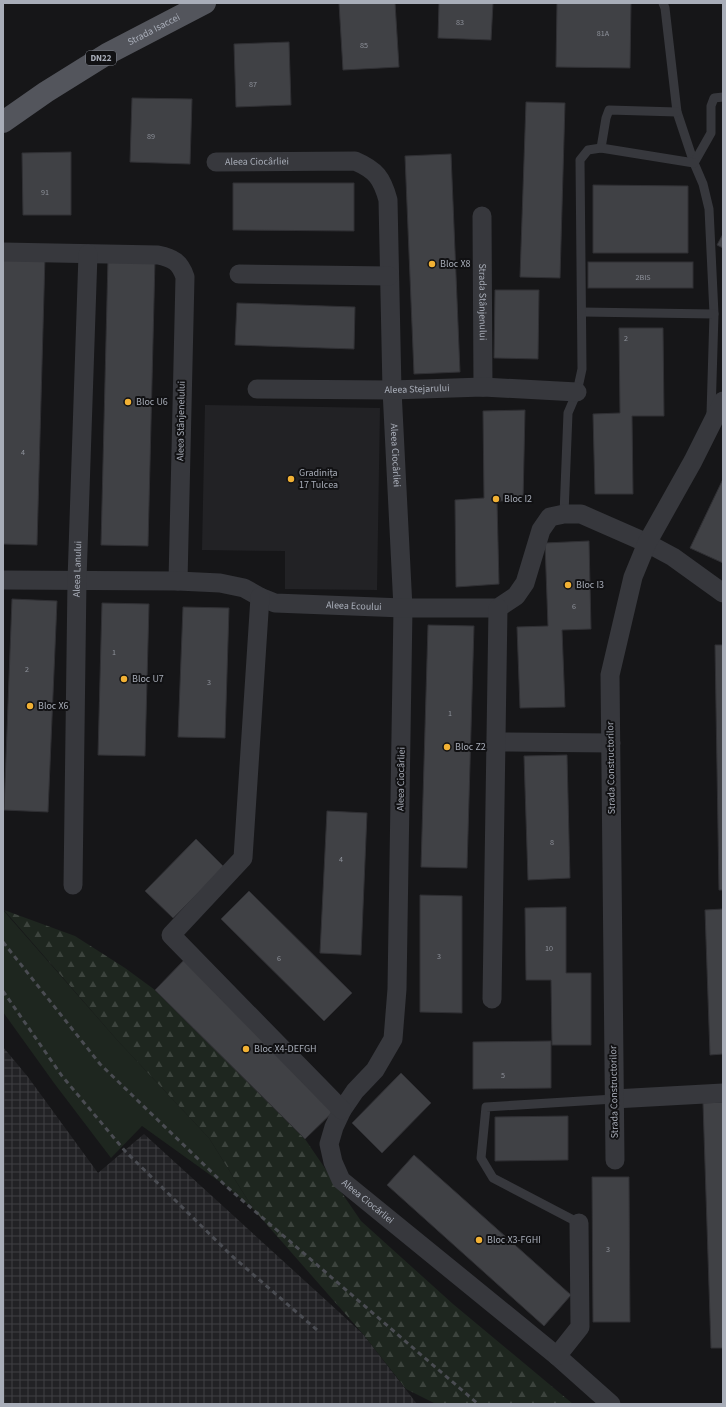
<svg xmlns="http://www.w3.org/2000/svg" width="726" height="1407" font-family="'Source Sans 3',sans-serif">
<style>
.built{fill:#222225}
.industrial{fill:url(#industrial-grid)}
.grass{fill:#1e261f}
.forest{fill:url(#forest-firs)}
.building{fill:#404145;stroke:#303034}
.lines{fill:none;stroke-linecap:round;stroke-linejoin:round}
.lane{stroke:#37383d;stroke-width:9}
.street{stroke:#37383d;stroke-width:19}
.primary{stroke:#53555c;stroke-width:22}
.rail{stroke:#4a4c52;stroke-width:3;stroke-dasharray:5 4;stroke-linecap:butt}
.poi-dot{fill:#f2b134;stroke:#111113;stroke-width:1.5}
.labels{text-anchor:middle;dominant-baseline:central;stroke-width:4;stroke-linejoin:round;paint-order:stroke}
.number-label{font-size:8px;fill:#8e929b}
.shield{fill:#111113;stroke:#7b7e86;stroke-width:1}
.shield-label{font-size:9px;font-weight:bold;fill:#a8adb8}
.street-label{font-size:10px;fill:#a8adb8;stroke:#111113}
.poi-label{font-size:10px;fill:#a8adb8;stroke:#111113;text-anchor:start}
</style>
<defs>
<pattern id="industrial-grid" width="8" height="8" patternUnits="userSpaceOnUse"><rect width="8" height="8" fill="#222225"/><path d="M0 4h8M4 0v8" fill="none" stroke="#3f3f43"/></pattern>
<pattern id="forest-firs" width="22" height="20" patternUnits="userSpaceOnUse"><rect width="22" height="20" fill="#1e261f"/><path d="M5 1l3.5 6h-7zM16 11l3.5 6h-7z" fill="#3c433d"/></pattern>
</defs>
<rect width="100%" height="100%" fill="#161618"/>
<!-- built -->
<polygon class="built" points="205,405 380,408 377,590 285,589 285,551 202,550"/>
<!-- industrial -->
<polygon class="industrial" points="3,1047 28,1077 98,1173 144,1134 363,1334 417,1404 3,1404"/>
<!-- grass -->
<polygon class="grass" points="3,910 118,1041 209,1138 254,1210 227,1187 142,1126 111,1158 54,1083 3,1012"/>
<!-- forest -->
<polygon class="forest" points="4,910 75,936 125,968 155,990 305,1139 361,1221 453,1304 573,1404 436,1404 406,1389 363,1334 254,1210 209,1138 118,1041"/>
<!-- building -->
<g class="building">
<polygon points="339,3 395,3 399,67 343,70"/>
<polygon points="439,3 493,3 491,40 438,38"/>
<polygon points="557,3 631,3 630,68 556,67"/>
<polygon points="289,42 291,105 236,107 234,44"/>
<polygon points="132,98 192,99 190,164 130,162"/>
<polygon points="526,102 565,103 560,278 520,277"/>
<polygon points="71,152 71,215 23,215 22,153"/>
<polygon points="451,154 460,372 414,374 405,156"/>
<polygon points="233,183 354,183 354,231 233,230"/>
<polygon points="593,185 688,186 688,253 593,253"/>
<polygon points="723,234 723,248 717,245"/>
<polygon points="3,255 45,256 37,545 3,544"/>
<polygon points="108,258 155,259 148,546 101,545"/>
<rect x="588" y="262" width="105" height="26"/>
<polygon points="495,290 539,290 538,359 494,358"/>
<polygon points="237,303 355,307 354,349 235,345"/>
<polygon points="619,328 663,328 664,416 632,416 633,494 595,494 593,414 620,413"/>
<polygon points="525,410 523,501 497,501 499,584 456,587 455,500 484,498 483,411"/>
<polygon points="723,479 723,563 690,548"/>
<polygon points="589,541 591,629 562,630 565,707 520,708 517,627 548,626 545,543"/>
<polygon points="12,599 57,601 48,812 4,810"/>
<polygon points="102,603 149,604 145,756 98,755"/>
<polygon points="183,607 229,608 225,738 178,737"/>
<polygon points="428,625 474,626 467,868 421,867"/>
<polygon points="715,645 723,645 723,890 719,890"/>
<polygon points="567,755 570,878 528,880 524,756"/>
<polygon points="327,811 367,813 361,955 320,953"/>
<polygon points="196,839 224,867 173,918 145,891"/>
<polygon points="249,891 352,993 324,1021 221,919"/>
<polygon points="420,895 462,896 462,1013 420,1012"/>
<polygon points="566,907 566,973 591,973 591,1045 552,1045 551,980 526,980 525,908"/>
<polygon points="723,909 723,1054 710,1055 705,910"/>
<polygon points="186,958 337,1108 305,1139 155,990"/>
<polygon points="551,1041 551,1088 473,1089 473,1042"/>
<polygon points="401,1073 431,1103 382,1153 352,1123"/>
<polygon points="723,1102 723,1348 711,1348 703,1103"/>
<polygon points="568,1116 568,1160 495,1161 495,1117"/>
<polygon points="414,1155 571,1295 544,1326 387,1185"/>
<polygon points="592,1177 629,1177 630,1322 593,1322"/>
</g>
<g class="lines">
<!-- lane -->
<g class="lane">
<polyline points="663,3 665,8 677,112 694,163 703,184 709,209 714,314"/>
<polyline points="601,148 606,118 609,110 677,112"/>
<polyline points="694,163 711,133 711,106 714,98 723,97"/>
<polyline points="582,312 714,314 711,414"/>
<polyline points="564,514 568,413 577,392 582,369 580,160 588,150 601,148 694,163"/>
<polyline points="579,1223 493,1178 481,1158 486,1107 614,1099"/>
</g>
<!-- street -->
<g class="street">
<path id="s1" d="M 216,162 L 355,161 C 376,170 382,178 388,200 L 392,390 L 403,608 L 397,989 L 393,1039 L 375,1070 L 355,1091 L 342,1110 L 334,1127 L 329,1144 L 333,1162 L 341,1180 L 557,1356 L 611,1404"/>
<path id="s2" d="M 482,216 L 483,387"/>
<path d="M 3,252 L 158,255 C 173,258 180,262 185,277 L 178,581"/>
<polyline points="239,274 389,276"/>
<path id="s3" d="M 257,389 L 392,390 L 483,387 L 577,392"/>
<path id="s4" d="M 3,580 L 178,581 L 220,583 L 244,588 L 260,597 L 275,603 L 403,608 L 498,608 L 516,596 L 525,583 L 541,530 L 550,517 L 564,514 L 581,514 L 647,543 L 673,557 L 723,593"/>
<polyline points="260,597 243,858 171,935 342,1110"/>
<polyline points="496,742 611,743"/>
<path id="s5" d="M 73,885 L 77,580 L 88,254"/>
<polyline points="492,999 498,608"/>
<polyline points="614,1099 723,1093"/>
<polyline points="615,1160 610,675 633,577 647,543 693,461 723,401"/>
<polyline points="557,1356 580,1327 579,1223"/>
</g>
<!-- primary -->
<path class="primary" id="s6" d="M 3,122 L 46,92 L 107,54 L 205,3"/>
<!-- rail -->
<g class="rail">
<polyline points="3,942 100,1064 227,1187 478,1404"/>
<polyline points="3,991 62,1076 125,1151 232,1256 317,1330"/>
</g>
</g>
<!-- markers -->
<g class="poi-dot">
<circle cx="432" cy="264" r="4"/>
<circle cx="128" cy="402" r="4"/>
<circle cx="291" cy="479" r="4"/>
<circle cx="496" cy="499" r="4"/>
<circle cx="568" cy="585" r="4"/>
<circle cx="124" cy="679" r="4"/>
<circle cx="30" cy="706" r="4"/>
<circle cx="447" cy="747" r="4"/>
<circle cx="246" cy="1049" r="4"/>
<circle cx="479" cy="1240" r="4"/>
</g>
<g class="labels">
<!-- number labels -->
<g class="number-label">
<text x="460" y="22">83</text>
<text x="603" y="33">81A</text>
<text x="364" y="45">85</text>
<text x="253" y="84">87</text>
<text x="151" y="136">89</text>
<text x="45" y="192">91</text>
<text x="643" y="277">2BIS</text>
<text x="626" y="338">2</text>
<text x="23" y="452">4</text>
<text x="574" y="606">6</text>
<text x="114" y="652">1</text>
<text x="27" y="669">2</text>
<text x="209" y="682">3</text>
<text x="450" y="713">1</text>
<text x="552" y="842">8</text>
<text x="341" y="859">4</text>
<text x="549" y="948">10</text>
<text x="439" y="956">3</text>
<text x="279" y="958">6</text>
<text x="503" y="1075">5</text>
<text x="608" y="1249">3</text>
</g>
<!-- shield labels -->
<rect class="shield" x="86" y="51" width="30" height="14" rx="3"/>
<g class="shield-label">
<text x="101" y="58">DN22</text>
</g>
<!-- street labels -->
<g class="street-label">
<text stroke="none"><textPath href="#s6" startOffset="177">Strada Isaccei</textPath></text>
<text stroke="none"><textPath href="#s1" startOffset="41">Aleea Ciocârliei</textPath></text>
<text stroke="none"><textPath href="#s2" startOffset="86">Strada Stânjenului</textPath></text>
<text stroke="none"><textPath href="#s3" startOffset="160">Aleea Stejarului</textPath></text>
<text transform="translate(181 421) rotate(-89)">Aleea Stânjenelului</text>
<text stroke="none"><textPath href="#s1" startOffset="448">Aleea Ciocârliei</textPath></text>
<text stroke="none"><textPath href="#s5" startOffset="316">Aleea Lanului</textPath></text>
<text stroke="none"><textPath href="#s4" startOffset="355">Aleea Ecoului</textPath></text>
<text transform="translate(611 768) rotate(-91)">Strada Constructorilor</text>
<text transform="translate(401 779) rotate(-89)">Aleea Ciocârliei</text>
<text transform="translate(614 1092) rotate(-91)">Strada Constructorilor</text>
<text stroke="none"><textPath href="#s1" startOffset="1229">Aleea Ciocârliei</textPath></text>
</g>
<!-- poi labels -->
<g class="poi-label">
<text x="440" y="264">Bloc X8</text>
<text x="136" y="402">Bloc U6</text>
<text x="299" y="473">Gradinița<tspan x="299" dy="12">17 Tulcea</tspan></text>
<text x="504" y="499">Bloc I2</text>
<text x="576" y="585">Bloc I3</text>
<text x="132" y="679">Bloc U7</text>
<text x="38" y="706">Bloc X6</text>
<text x="455" y="747">Bloc Z2</text>
<text x="254" y="1049">Bloc X4-DEFGH</text>
<text x="487" y="1240">Bloc X3-FGHI</text>
</g>
</g>
<!-- border -->
<rect width="726" height="1407" fill="none" stroke="#a8adb8" stroke-width="8"/>
</svg>
